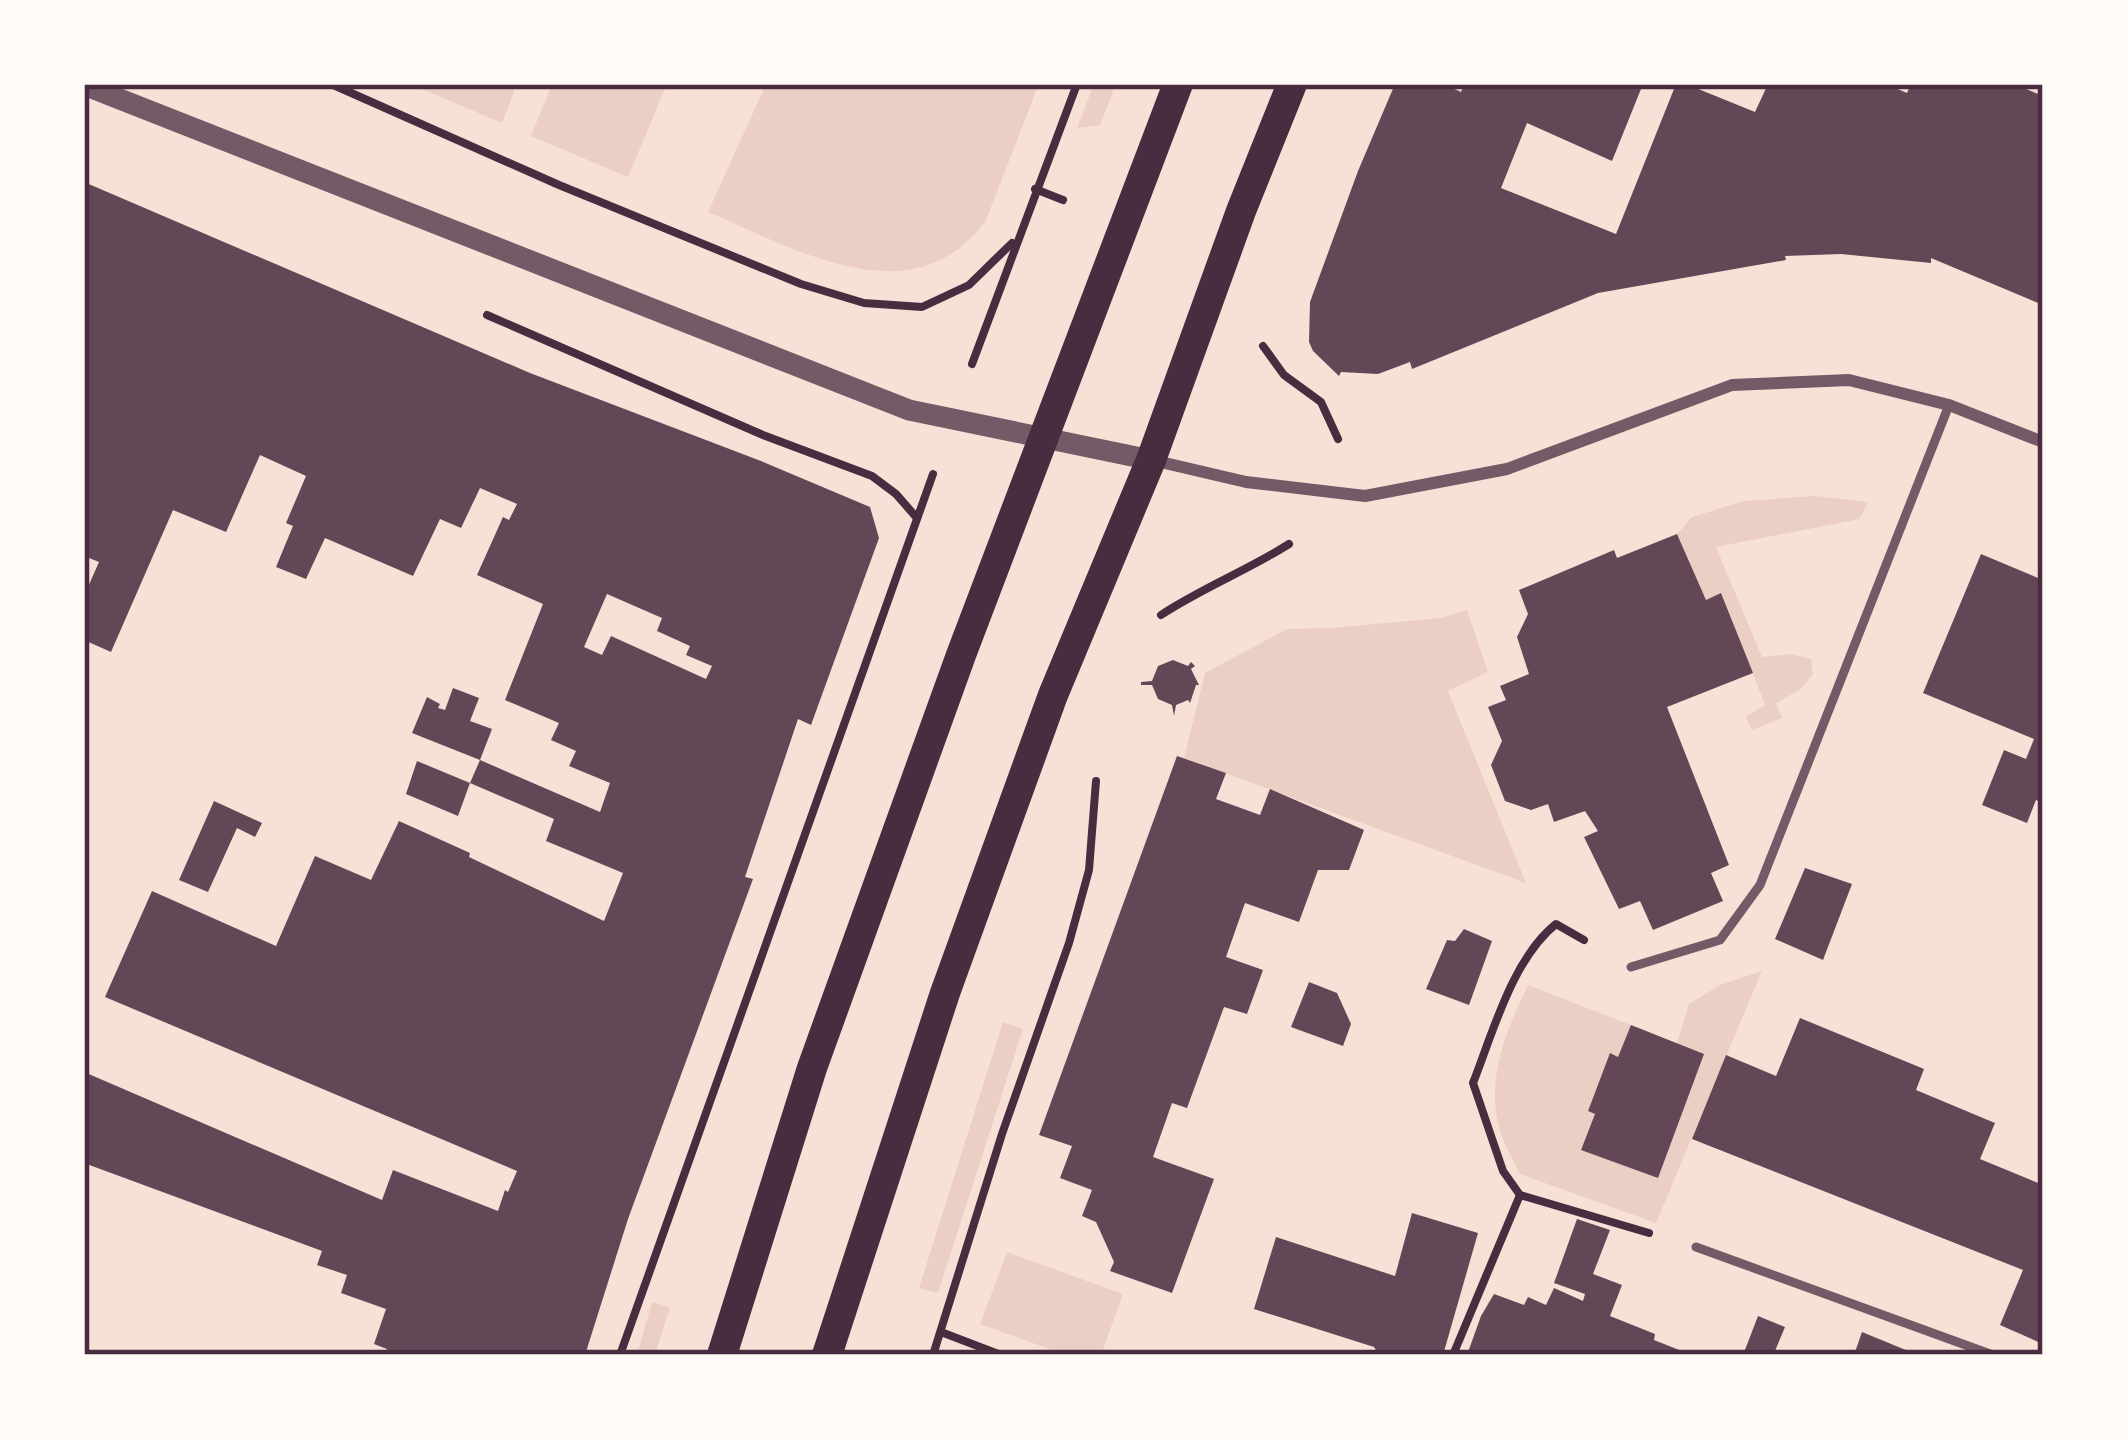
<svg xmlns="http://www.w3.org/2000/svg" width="2127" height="1439" font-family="Poppins,sans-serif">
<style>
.green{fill:#ebcfc5}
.building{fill:#644757;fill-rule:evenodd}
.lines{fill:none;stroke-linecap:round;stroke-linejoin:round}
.path{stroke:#4a2c40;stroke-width:8}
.service{stroke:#755966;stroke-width:9}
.minor{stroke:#755966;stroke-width:12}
.tertiary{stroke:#755966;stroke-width:21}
.primary{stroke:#4a2c40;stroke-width:30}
.neatline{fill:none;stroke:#4a2c40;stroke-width:4.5}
</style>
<rect width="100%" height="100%" fill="#f7e1d7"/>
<!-- green -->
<g class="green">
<polygon points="410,84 517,84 502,123"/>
<polygon points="552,84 667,84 628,177 531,136"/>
<path d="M 766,84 L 1039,84 L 986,220 C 914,320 795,249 708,212 Z"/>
<polygon points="1094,84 1116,84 1100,125 1077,128"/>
<polygon points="1815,496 1868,502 1860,519 1716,547 1762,657 1791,654 1811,659 1813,674 1801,689 1776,703 1782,718 1752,730 1746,717 1765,705 1722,594 1706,600 1677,534 1692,517 1744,501"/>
<polygon points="1467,610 1488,672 1448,691 1526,883 1184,758 1205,673 1287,629 1331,628 1441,618"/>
<path d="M 1762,971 L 1656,1223 L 1520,1174 C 1513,1160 1505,1146 1500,1131 C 1485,1079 1506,1031 1528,985 L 1631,1025 L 1618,1057 L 1610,1054 L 1588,1110 L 1595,1114 L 1581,1149 L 1658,1177 L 1677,1043 L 1689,1004 L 1720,985 Z"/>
<polygon points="1003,1022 1023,1029 938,1293 919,1288"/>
<polygon points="1007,1252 1123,1294 1101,1355 1066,1355 980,1324"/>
<polygon points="652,1302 670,1307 655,1355 637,1355"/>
</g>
<!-- building -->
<g class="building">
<polygon points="1395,84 1444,84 1461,92 1464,84 1643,84 1612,161 1527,123 1501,188 1616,234 1676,84 1686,84 1755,112 1768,84 1886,84 1907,93 1911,84 2014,84 2043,96 2043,305 1931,258 1931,263 1841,254 1785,256 1786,260 1598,293 1412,369 1410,362 1378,374 1341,372 1339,376 1313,351 1309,342 1310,302 1358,171"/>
<path d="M 84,182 L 530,373 L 761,461 L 870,507 L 879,538 L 811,725 L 798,719 L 745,877 L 753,879 L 628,1219 L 585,1355 L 385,1355 L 387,1349 L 374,1344 L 386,1309 L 341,1293 L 347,1275 L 317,1265 L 322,1251 L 84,1163 L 84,1072 L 382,1200 L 393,1170 L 498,1211 L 505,1190 L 508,1192 L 517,1171 L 105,997 L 152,891 L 276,946 L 315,856 L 371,880 L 399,821 L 470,853 L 469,857 L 604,921 L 623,873 L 546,841 L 554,819 L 470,783 L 480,760 L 600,812 L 610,783 L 569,766 L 576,751 L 551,740 L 559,723 L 505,700 L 543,604 L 477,575 L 503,517 L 509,520 L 517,504 L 480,488 L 461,528 L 440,519 L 413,576 L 325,538 L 306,579 L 276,567 L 293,526 L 286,523 L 306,476 L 260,455 L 226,532 L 173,510 L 111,652 L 84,640 L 84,596 L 99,562 L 84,556 ZM 607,594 L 662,618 L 657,631 L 690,646 L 686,655 L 712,666 L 706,679 L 611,636 L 602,655 L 584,647 Z"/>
<polygon points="1677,534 1706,600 1721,593 1753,673 1667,707 1729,865 1711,873 1723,901 1653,930 1640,901 1619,909 1584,837 1598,831 1585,811 1554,822 1548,804 1531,810 1505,801 1491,765 1502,741 1488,707 1506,700 1500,686 1529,674 1517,637 1528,614 1519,590 1614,550 1617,558"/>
<polygon points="1981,554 2043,580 2043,803 2036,800 2027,823 1982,805 2004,750 2026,759 2034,739 1923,693"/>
<polygon points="1173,660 1188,666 1191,662 1195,666 1191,669 1199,685 1196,685 1190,703 1188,700 1176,705 1174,716 1172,705 1158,699 1152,685 1141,685 1141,682 1152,681 1158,666"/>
<polygon points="453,688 479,698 470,721 492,729 480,760 412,733 427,697 440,704 438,708 445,710"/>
<polygon points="1177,756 1226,773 1216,799 1260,815 1270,789 1364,830 1349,870 1318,870 1299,922 1245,903 1226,957 1263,970 1247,1014 1224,1007 1187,1108 1172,1103 1153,1157 1214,1179 1172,1293 1110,1271 1114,1262 1096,1222 1082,1216 1092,1190 1060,1178 1072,1146 1039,1135"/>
<polygon points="417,761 470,783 458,816 406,794"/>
<polygon points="214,801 262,823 255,837 237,828 208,892 179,880"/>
<polygon points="1805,868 1852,884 1823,960 1775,939"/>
<polygon points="1464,929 1492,941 1469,1005 1426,989 1447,940 1455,941"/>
<polygon points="1309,982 1337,993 1351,1024 1343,1046 1291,1027"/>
<polygon points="1800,1018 1924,1069 1916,1090 1995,1123 1980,1159 2043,1185 2043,1344 2000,1325 2023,1270 1692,1139 1726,1055 1776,1076"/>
<polygon points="1631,1025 1704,1054 1658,1178 1581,1150 1595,1114 1588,1111 1610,1053 1618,1057"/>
<polygon points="1412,1213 1478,1233 1443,1355 1379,1355 1374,1347 1254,1309 1276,1237 1395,1276"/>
<polygon points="1577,1219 1610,1230 1593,1274 1622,1285 1610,1316 1655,1334 1654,1340 1692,1355 1467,1355 1481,1316 1494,1294 1524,1305 1528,1297 1546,1305 1554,1288 1583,1301 1585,1294 1554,1283"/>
<polygon points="1758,1316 1785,1327 1775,1351 1782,1355 1743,1355"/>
<polygon points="1862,1332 1918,1355 1854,1355"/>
</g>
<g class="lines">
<!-- path -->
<g class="path">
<polyline points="331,84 559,185 801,284 864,303 922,307 969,285 1012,243"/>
<polyline points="1035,189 1063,200"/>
<polyline points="487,315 763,435 872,476 896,494 917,518"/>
<polyline points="1263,346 1284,375 1321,402 1338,439"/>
<polyline points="972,364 1077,84"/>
<path d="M 1161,615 C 1202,588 1248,570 1289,544"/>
<path d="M 1584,940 L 1556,924 C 1513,958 1493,1032 1473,1083 L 1503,1171 L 1520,1195 L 1649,1233"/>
<polyline points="941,1332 1001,1355"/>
<polyline points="620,1355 933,474"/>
<polyline points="933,1355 1002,1134 1069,943 1089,870 1096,781"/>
<polyline points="1453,1355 1520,1195"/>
</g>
<!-- service -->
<g class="service">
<polyline points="1631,967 1720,940 1760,885 1949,405"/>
<polyline points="1696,1247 1993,1355"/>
</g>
<!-- minor -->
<polyline class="minor" points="1152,460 1246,482 1365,496 1507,469 1732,385 1849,380 1949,405 2043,442"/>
<!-- tertiary -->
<polyline class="tertiary" points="84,85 909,410 1151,460"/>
<!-- primary -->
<g class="primary">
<polyline points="722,1355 812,1068 961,655 1178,84"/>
<polyline points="827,1355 945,993 1053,695 1151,460 1241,211 1292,84"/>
</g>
</g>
<!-- border -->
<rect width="2127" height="1439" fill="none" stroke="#fffaf5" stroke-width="174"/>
<rect x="87" y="87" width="1953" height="1265" class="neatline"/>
</svg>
